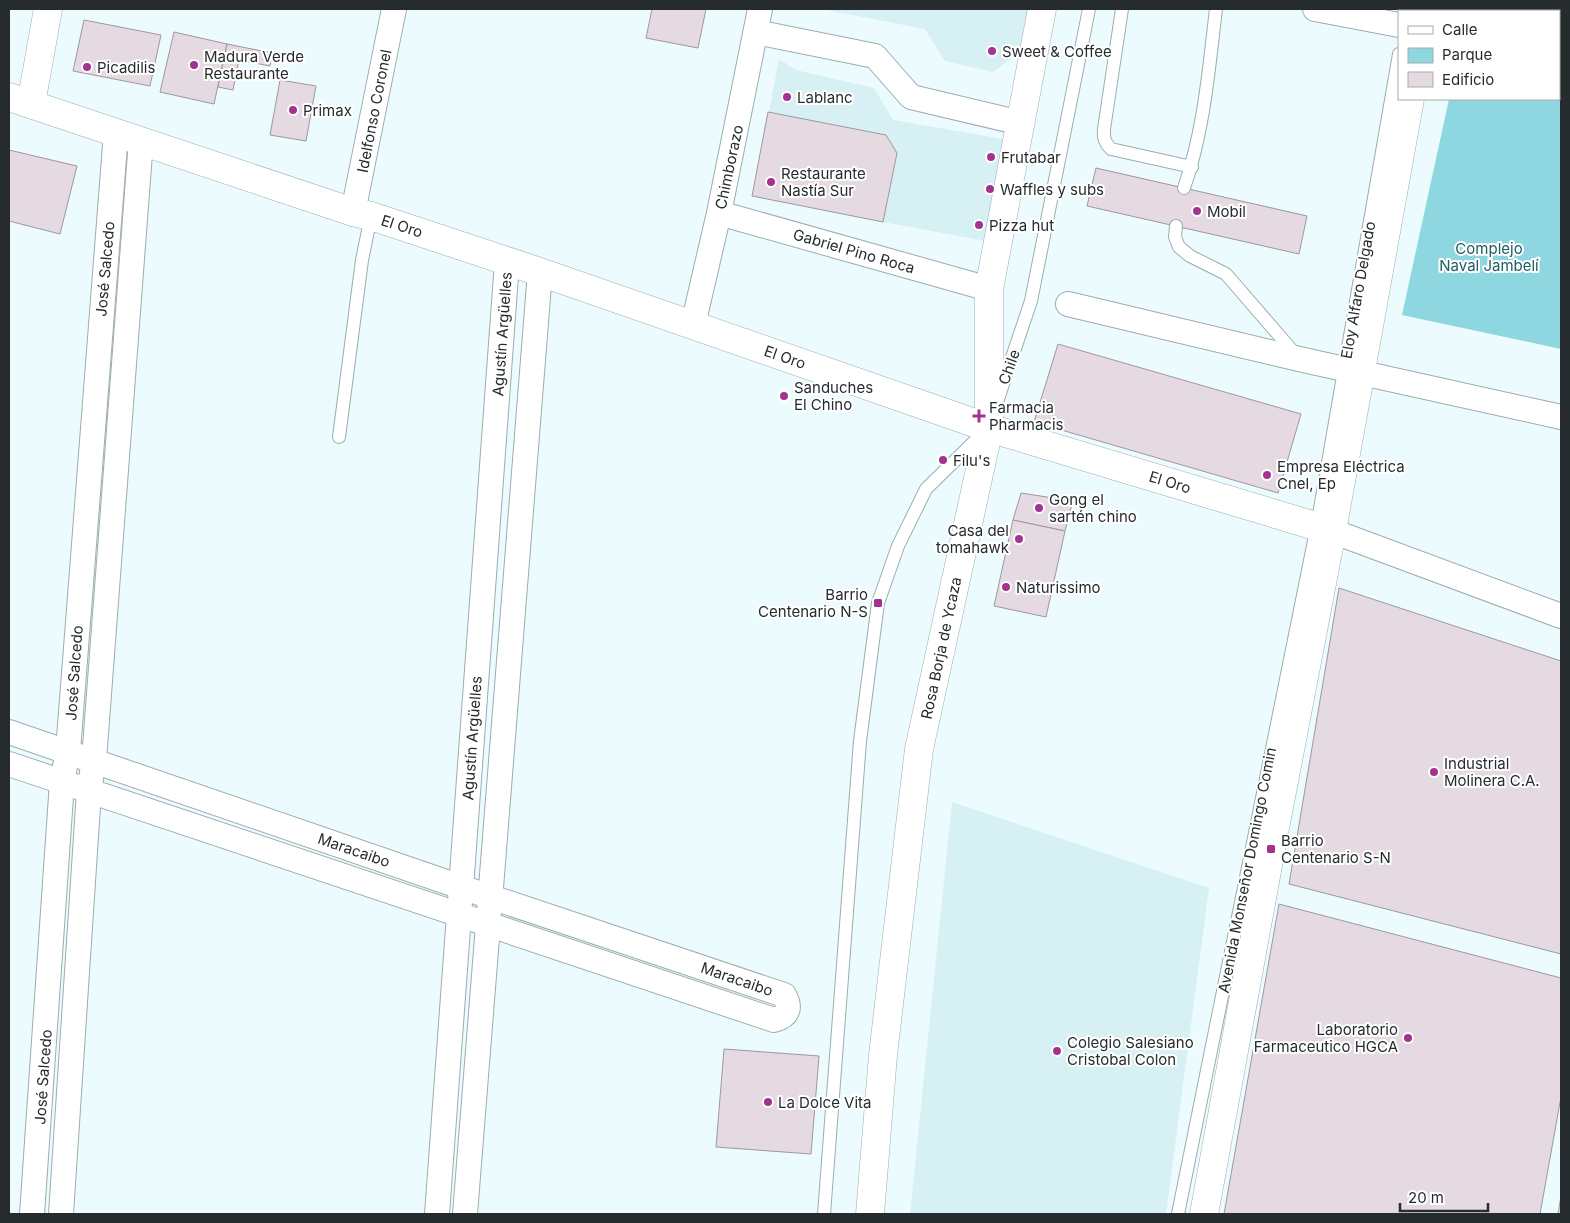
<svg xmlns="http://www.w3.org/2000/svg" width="1570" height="1223" font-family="Inter,sans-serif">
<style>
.built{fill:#d7f0f4}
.green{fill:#8ed7e1}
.building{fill:#e5d9e2;stroke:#a0969e}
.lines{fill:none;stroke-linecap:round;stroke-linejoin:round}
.lane-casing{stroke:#9dacae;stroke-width:14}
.street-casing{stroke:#9dacae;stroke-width:26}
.secondary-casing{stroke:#9dacae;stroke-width:29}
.lane{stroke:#fff;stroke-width:12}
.street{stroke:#fff;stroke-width:24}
.secondary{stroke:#fff;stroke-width:28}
.poi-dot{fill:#a23390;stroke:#fff;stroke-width:2}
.labels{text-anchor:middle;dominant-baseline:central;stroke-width:4;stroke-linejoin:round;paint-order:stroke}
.poi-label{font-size:15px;fill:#262c2d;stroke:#fff;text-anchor:start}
.street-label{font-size:15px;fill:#262c2d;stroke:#fff}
.park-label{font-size:15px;fill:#205d64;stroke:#fff}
</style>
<rect width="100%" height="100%" fill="#ecfcfe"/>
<!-- built -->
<g class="built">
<polygon points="821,9 1030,9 1021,51 993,72 945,61 925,29"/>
<polygon points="779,59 796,70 874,88 893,120 1009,140 990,242 883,222 897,153 886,135 769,112"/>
<polygon points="952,802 1209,888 1166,1214 910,1214"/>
</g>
<!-- green -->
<polygon class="green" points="1468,9 1561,9 1561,349 1402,315 1449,99 1559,99 1559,11 1468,11"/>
<!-- building -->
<g class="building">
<polygon points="652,9 706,9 698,48 646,38"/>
<polygon points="84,20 161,35 150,86 73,71"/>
<polygon points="174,32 227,44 214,104 160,92"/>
<polygon points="227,44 272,53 270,66 239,60 233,90 218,87"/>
<polygon points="280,80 316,86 306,141 270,135"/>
<polygon points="768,112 886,135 897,153 883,222 752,196"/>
<polygon points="9,150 77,166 60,234 9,221"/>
<polygon points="1096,168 1307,216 1299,254 1087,206"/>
<polygon points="1058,344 1301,414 1278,493 1034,422"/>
<polygon points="1021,493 1073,501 1065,531 1013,520"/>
<polygon points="1013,520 1065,531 1046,617 994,606"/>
<polygon points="1339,588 1561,661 1561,954 1289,884"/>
<polygon points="1279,904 1561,978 1561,1097 1540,1214 1224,1214"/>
<polygon points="724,1049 819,1056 811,1154 716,1147"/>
<polygon points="1561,1196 1561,1214 1558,1214"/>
</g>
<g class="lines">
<defs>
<g id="lane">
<path d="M 1122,9 L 1104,129 C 1103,138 1105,143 1111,149 L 1192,167"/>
<polyline points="1406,11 1407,9"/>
<path d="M 1184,188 C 1204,131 1209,68 1216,9"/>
<polyline points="1176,226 1175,237 1179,247 1190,256 1226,274 1296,355"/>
<polyline points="997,402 1031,301 1089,9"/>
<polyline points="339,437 362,260 371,216"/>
<polyline points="824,1214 860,741 878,603 898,546 926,489 983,433"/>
<polyline points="1178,1214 1317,526 1399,54"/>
</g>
<g id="street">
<polyline points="1315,9 1399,25"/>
<polyline points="756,32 875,56 911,97 1021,123"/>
<polyline points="353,212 394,9"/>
<polyline points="719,213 989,289"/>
<polyline points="1068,304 1299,359 1561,417"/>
<polyline points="693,325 719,213 760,9"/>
<polyline points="1332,531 1561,616"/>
<path d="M 9,732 L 461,887 L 784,995 C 791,1007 789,1016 774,1020 L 9,764"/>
<polyline points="32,1214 62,782 68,751 116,132"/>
<polyline points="61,1214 89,791 94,760 141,140"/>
<polyline points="437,1214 507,262"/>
<polyline points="465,1214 540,272"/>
</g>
<g id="secondary">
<polyline points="1425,11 1426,9"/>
<polyline points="9,97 353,212 371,216 540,272 989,428 1332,531"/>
<polyline points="31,104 48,9"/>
<polyline points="870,1214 883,1055 919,749 989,428 989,289 1042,9"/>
<polyline points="1204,1214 1271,849 1332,531 1410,99"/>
</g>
</defs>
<!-- lane casing -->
<use href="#lane" class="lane-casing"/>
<!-- street casing -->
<use href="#street" class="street-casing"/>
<!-- secondary casing -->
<use href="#secondary" class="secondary-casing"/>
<!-- lane -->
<use href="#lane" class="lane"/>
<!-- street -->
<use href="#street" class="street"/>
<!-- secondary -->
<use href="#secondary" class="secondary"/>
</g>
<!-- markers -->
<g class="poi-dot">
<circle cx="992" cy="51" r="5"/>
<circle cx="194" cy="65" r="5"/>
<circle cx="87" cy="67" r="5"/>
<circle cx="787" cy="97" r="5"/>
<circle cx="293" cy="110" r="5"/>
<circle cx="991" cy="157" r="5"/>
<circle cx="771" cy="182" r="5"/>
<circle cx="990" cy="189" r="5"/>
<circle cx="1197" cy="211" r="5"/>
<circle cx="979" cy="225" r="5"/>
<circle cx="784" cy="396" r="5"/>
<path d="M976.5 408.5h5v5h5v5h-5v5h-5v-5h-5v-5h5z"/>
<circle cx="943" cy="460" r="5"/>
<circle cx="1267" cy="475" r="5"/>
<circle cx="1039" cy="508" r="5"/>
<circle cx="1019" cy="539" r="5"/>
<circle cx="1006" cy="587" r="5"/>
<rect x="873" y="598" width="10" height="10" rx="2.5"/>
<circle cx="1434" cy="772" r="5"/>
<rect x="1266" y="844" width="10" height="10" rx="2.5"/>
<circle cx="1408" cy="1038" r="5"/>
<circle cx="1057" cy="1051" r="5"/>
<circle cx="768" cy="1102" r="5"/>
</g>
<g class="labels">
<!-- poi labels -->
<g class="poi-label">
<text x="1002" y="51">Sweet &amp; Coffee</text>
<text x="204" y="56">Madura Verde<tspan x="204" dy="17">Restaurante</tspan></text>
<text x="97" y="67">Picadilis</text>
<text x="797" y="97">Lablanc</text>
<text x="303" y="110">Primax</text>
<text x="1001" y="157">Frutabar</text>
<text x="781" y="173">Restaurante<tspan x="781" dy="17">Nastía Sur</tspan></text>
<text x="1000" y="189">Waffles y subs</text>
<text x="1207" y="211">Mobil</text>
<text x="989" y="225">Pizza hut</text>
<text x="794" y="387">Sanduches<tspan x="794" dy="17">El Chino</tspan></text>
<text x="989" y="407">Farmacia<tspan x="989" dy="17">Pharmacis</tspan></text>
<text x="953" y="460">Filu's</text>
<text x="1277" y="466">Empresa Eléctrica<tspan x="1277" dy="17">Cnel, Ep</tspan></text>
<text x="1049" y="499">Gong el<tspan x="1049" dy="17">sartén chino</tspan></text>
<text x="1009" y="530" text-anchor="end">Casa del<tspan x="1009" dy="17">tomahawk</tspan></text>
<text x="1016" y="587">Naturissimo</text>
<text x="868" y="594" text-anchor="end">Barrio<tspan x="868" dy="17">Centenario N-S</tspan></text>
<text x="1444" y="763">Industrial<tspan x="1444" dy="17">Molinera C.A.</tspan></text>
<text x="1281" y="840">Barrio<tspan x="1281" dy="17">Centenario S-N</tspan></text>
<text x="1398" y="1029" text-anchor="end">Laboratorio<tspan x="1398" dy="17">Farmaceutico HGCA</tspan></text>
<text x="1067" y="1042">Colegio Salesiano<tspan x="1067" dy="17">Cristobal Colon</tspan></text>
<text x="778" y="1102">La Dolce Vita</text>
</g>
<!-- street labels -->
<g class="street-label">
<text transform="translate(374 111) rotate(-79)">Idelfonso Coronel</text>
<text transform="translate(729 167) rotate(-78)">Chimborazo</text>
<text transform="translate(402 226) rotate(18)">El Oro</text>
<text transform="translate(854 251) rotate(16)">Gabriel Pino Roca</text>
<text transform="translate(105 269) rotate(-85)">José Salcedo</text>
<text transform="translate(1358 290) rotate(-80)">Eloy Alfaro Delgado</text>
<text transform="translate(502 334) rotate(-86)">Agustín Argüelles</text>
<text transform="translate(785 357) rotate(19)">El Oro</text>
<text transform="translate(1009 367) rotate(-71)">Chile</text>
<text transform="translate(1170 482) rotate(17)">El Oro</text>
<text transform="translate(941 648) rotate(-78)">Rosa Borja de Ycaza</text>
<text transform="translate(74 673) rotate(-86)">José Salcedo</text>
<text transform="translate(472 738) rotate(-86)">Agustín Argüelles</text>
<text transform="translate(354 850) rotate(19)">Maracaibo</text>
<text transform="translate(1247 870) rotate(-79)">Avenida Monseñor Domingo Comin</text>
<text transform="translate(737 979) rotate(19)">Maracaibo</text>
<text transform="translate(43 1077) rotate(-86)">José Salcedo</text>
</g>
<!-- park labels -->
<g class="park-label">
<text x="1489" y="248">Complejo<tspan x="1489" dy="17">Naval Jambelí</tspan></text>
</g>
</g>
<!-- border -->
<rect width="1570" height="1223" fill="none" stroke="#262c2d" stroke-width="20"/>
<!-- legend -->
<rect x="1398" y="10" width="162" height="90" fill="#ffffff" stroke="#a8abab"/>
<rect x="1408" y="26" width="25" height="8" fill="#ffffff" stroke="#a8abab"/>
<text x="1442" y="35" font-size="15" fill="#262c2d">Calle</text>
<rect x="1408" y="48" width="25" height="15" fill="#8ed7e1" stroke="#a8abab"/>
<text x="1442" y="60" font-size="15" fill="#262c2d">Parque</text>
<rect x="1408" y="72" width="25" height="15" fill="#e5d9e2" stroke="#a8abab"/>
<text x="1442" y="85" font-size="15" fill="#262c2d">Edificio</text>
<!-- scale -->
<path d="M1400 1203v8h88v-8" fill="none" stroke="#262c2d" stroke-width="2.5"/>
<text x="1408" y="1203" font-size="15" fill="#262c2d" stroke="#ffffff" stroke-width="4" paint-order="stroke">20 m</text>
</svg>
